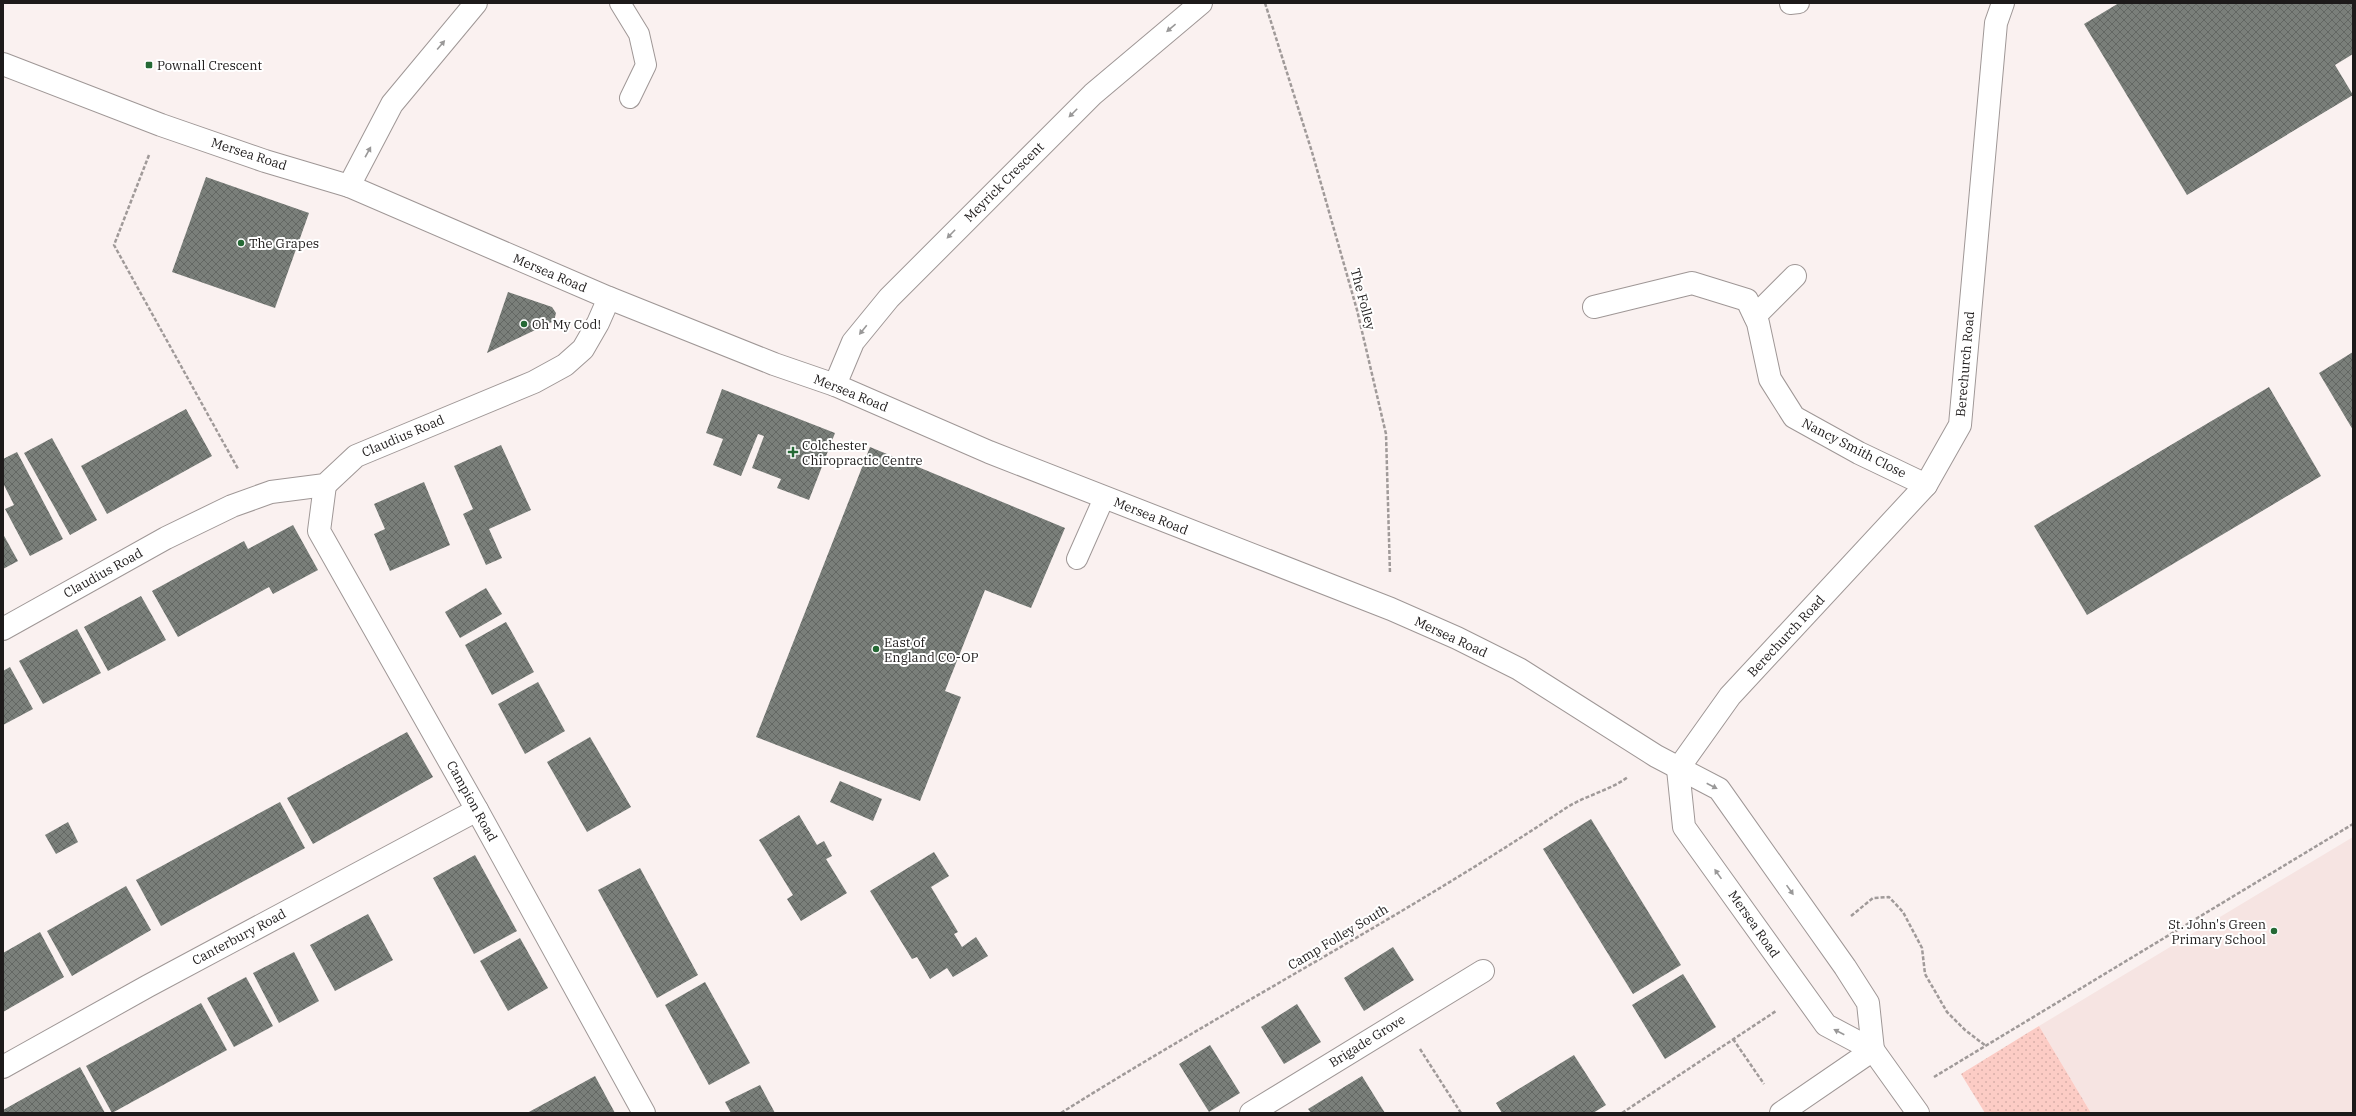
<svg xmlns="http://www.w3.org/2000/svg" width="2356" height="1116" font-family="'IBM Plex Serif',serif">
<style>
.built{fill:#f6e4e2}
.grass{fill:url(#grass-dots)}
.building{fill:url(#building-cross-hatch)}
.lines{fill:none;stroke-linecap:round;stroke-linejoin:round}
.service-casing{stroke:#9f9796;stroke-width:22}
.minor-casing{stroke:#9f9796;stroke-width:24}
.tertiary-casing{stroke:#9f9796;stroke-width:24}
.secondary-casing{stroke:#9f9796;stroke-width:24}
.path{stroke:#a09a99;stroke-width:2.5;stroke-dasharray:4 2;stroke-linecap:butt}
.service{stroke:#fff;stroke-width:20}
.minor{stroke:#fff;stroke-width:22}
.tertiary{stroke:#fff;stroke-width:22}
.secondary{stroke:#fff;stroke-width:22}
.oneway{fill:#999898}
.poi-dot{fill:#256935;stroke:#fff;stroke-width:1.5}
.labels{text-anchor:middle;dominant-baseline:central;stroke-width:4;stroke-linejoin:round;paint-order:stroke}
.poi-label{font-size:13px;fill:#1d1a1a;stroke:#fff;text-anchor:start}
.street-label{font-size:13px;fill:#1d1a1a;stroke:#fff}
</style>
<defs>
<pattern id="grass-dots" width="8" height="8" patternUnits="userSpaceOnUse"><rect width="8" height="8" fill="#fcccc5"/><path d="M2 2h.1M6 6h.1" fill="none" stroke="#d8afa9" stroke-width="1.8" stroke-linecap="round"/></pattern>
<pattern id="building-cross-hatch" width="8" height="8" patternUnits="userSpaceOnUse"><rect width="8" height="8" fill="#7a7f7a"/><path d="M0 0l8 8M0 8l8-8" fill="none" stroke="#636763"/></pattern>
</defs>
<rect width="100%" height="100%" fill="#faf1f0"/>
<!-- built -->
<polygon class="built" points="2353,837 2353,1113 2091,1113 2039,1026"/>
<!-- grass -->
<polygon class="grass" points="2039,1026 2091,1113 1985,1113 1961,1074"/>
<!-- building -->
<g class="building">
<polygon points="2119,3 2353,3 2353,54 2335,65 2353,95 2187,195 2084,24"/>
<polygon points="206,177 309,213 275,308 172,272"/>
<polygon points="508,292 552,307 556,313 554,321 487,353"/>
<polygon points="2353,352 2353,430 2319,373"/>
<polygon points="2269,387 2321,476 2087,615 2034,526"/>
<polygon points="722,389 835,433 809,500 777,488 781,479 752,468 764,436 758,434 741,476 713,465 723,439 706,433"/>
<polygon points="186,409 212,456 107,514 81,466"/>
<polygon points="52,438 97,520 70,535 24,453"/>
<polygon points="501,445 531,510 489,529 502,558 486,565 463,514 473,509 454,466"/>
<polygon points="870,447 1065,528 1031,608 985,590 945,691 961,697 920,801 756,737"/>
<polygon points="17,452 63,539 30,556 5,509 14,505 3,483 3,459"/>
<polygon points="424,482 450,545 390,571 374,534 385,529 374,504"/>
<polygon points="293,525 318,570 273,594 269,587 178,637 152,591 244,541 248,549"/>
<polygon points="3,534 18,561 3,569"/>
<polygon points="486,588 502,614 460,638 445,612"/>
<polygon points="141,596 166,640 108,671 84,627"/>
<polygon points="506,622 534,672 492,695 465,645"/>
<polygon points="77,629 101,673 43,704 19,661"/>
<polygon points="10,667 33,709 3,725 3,671"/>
<polygon points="538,682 565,731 525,754 498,704"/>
<polygon points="407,732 433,777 313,844 287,798"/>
<polygon points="590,737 631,807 587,832 547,762"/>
<polygon points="840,781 882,799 873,821 830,802"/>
<polygon points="280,802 305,848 161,926 136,880"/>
<polygon points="799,815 817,845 824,841 832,856 826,859 847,893 801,921 787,899 793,895 759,840"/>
<polygon points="1591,819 1681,965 1633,994 1543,849"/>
<polygon points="68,822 78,842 56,854 45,835"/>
<polygon points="934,852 949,876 931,887 958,932 954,934 962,947 976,937 988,956 953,977 947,968 930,979 917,957 912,959 870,891"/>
<polygon points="475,855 517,931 474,954 433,878"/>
<polygon points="640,868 698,975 657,998 598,890"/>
<polygon points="126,886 151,930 72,976 47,931"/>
<polygon points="368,914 393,960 335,991 310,945"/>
<polygon points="40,932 64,977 3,1012 3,953"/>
<polygon points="520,938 548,988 508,1011 480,961"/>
<polygon points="1393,947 1414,980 1364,1011 1344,978"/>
<polygon points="294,952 319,1001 279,1023 253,973"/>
<polygon points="1683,974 1716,1027 1665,1059 1632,1005"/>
<polygon points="246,977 273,1026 234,1047 207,998"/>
<polygon points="705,982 750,1063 709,1085 665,1005"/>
<polygon points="201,1003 227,1050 112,1113 86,1066"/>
<polygon points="1297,1004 1321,1042 1284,1064 1261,1027"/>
<polygon points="1210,1045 1240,1093 1209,1112 1179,1064"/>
<polygon points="1574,1055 1606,1105 1593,1113 1502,1113 1496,1103"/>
<polygon points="80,1067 105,1113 3,1113 3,1110"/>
<polygon points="595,1076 615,1113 527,1113 575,1087"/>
<polygon points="1362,1076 1385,1113 1311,1113 1308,1109"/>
<polygon points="760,1085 775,1113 731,1113 725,1102"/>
</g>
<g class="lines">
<defs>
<g id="service">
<polyline points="620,3 639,34 646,65 630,98"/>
<polyline points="1790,4 1799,3"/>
<polyline points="1077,559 1104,498"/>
</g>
<g id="minor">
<polyline points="349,186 392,104 476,3"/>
<polyline points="1594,307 1692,283 1747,300 1758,323 1770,379 1794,417 1859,453 1926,485"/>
<polyline points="1755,316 1795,276"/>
<polyline points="835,385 853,342 889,298 1093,94 1201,3"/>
<polyline points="325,485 319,531 477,810 644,1113"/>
<polyline points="3,629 166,538 232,506 271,492 325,485 356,456 534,382 565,365 583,349 598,323 609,298"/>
<polyline points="3,1067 148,986 477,810"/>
<polyline points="1251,1113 1483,971"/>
<polyline points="1781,1113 1873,1050"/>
</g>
<polyline id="tertiary" points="1678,769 1730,696 1926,485 1960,425 1996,23 2003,3"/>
<g id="secondary">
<polyline points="3,64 161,125 265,161 349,186 609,298 774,364 835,385 989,452 1391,609 1457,638 1519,669 1656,756 1719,789 1845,967 1868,1003 1873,1050"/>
<polyline points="1678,769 1684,827 1826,1025 1873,1050 1918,1113"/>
</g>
</defs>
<!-- service casing -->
<use href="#service" class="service-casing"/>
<!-- minor casing -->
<use href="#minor" class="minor-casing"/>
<!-- tertiary casing -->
<use href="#tertiary" class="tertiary-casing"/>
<!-- secondary casing -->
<use href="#secondary" class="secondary-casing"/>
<!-- path -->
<g class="path">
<polyline points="1265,3 1312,152 1357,310 1386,434 1390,574"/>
<polyline points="149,155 114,245 238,469"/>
<polyline points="1851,916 1873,898 1889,897 1903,912 1922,948 1925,974 1947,1012 1965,1030 1986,1046"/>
<polyline points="1733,1039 1764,1084"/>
<polyline points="1420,1049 1461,1113"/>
<polyline points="1934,1077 2353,824"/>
<path d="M 1061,1113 C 1226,1009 1401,918 1563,810 C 1583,796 1609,791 1628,777"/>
<polyline points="1622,1113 1776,1011"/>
</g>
<!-- service -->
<use href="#service" class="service"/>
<!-- minor -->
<use href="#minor" class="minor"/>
<!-- tertiary -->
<use href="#tertiary" class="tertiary"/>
<!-- secondary -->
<use href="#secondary" class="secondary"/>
</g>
<!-- one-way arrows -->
<defs><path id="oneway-solid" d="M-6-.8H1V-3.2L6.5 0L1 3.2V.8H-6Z"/></defs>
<g class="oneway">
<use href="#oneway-solid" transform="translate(1171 28) rotate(140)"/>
<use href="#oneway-solid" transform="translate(441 45) rotate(-50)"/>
<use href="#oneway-solid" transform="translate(1073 113) rotate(135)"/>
<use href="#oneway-solid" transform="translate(368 152) rotate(-61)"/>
<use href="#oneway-solid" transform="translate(951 234) rotate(134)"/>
<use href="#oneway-solid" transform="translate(863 330) rotate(129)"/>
<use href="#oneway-solid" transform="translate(1712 786) rotate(27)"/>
<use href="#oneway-solid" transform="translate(1718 874) rotate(-125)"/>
<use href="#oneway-solid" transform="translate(1790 890) rotate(55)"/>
<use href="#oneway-solid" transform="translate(1839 1032) rotate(-153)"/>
</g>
<!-- markers -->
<g class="poi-dot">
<rect x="145" y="61" width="8" height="8" rx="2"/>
<circle cx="241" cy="243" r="4"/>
<circle cx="524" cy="324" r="4"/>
<path d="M791 446h4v4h4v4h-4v4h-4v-4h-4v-4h4z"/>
<circle cx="876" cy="649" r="4"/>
<circle cx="2274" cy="931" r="4"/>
</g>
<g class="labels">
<!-- poi labels -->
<g class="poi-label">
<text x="157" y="65">Pownall Crescent</text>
<text x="249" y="243">The Grapes</text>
<text x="532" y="324">Oh My Cod!</text>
<text x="802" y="445">Colchester<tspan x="802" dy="15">Chiropractic Centre</tspan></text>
<text x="884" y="642">East of<tspan x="884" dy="15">England CO-OP</tspan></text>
<text x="2266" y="924" text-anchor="end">St. John's Green<tspan x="2266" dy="15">Primary School</tspan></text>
</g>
<!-- street labels -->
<g class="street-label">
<text transform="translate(249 154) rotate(18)">Mersea Road</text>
<text transform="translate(1004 182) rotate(-45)">Meyrick Crescent</text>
<text transform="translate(550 273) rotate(23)">Mersea Road</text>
<text transform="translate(1363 299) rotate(75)">The Folley</text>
<text transform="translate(1965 364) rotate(-85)">Berechurch Road</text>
<text transform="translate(851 393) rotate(22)">Mersea Road</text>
<text transform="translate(403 436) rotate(-23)">Claudius Road</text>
<text transform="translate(1854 448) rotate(27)">Nancy Smith Close</text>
<text transform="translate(1151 516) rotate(22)">Mersea Road</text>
<text transform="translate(103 573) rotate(-29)">Claudius Road</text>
<text transform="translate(1786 636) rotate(-47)">Berechurch Road</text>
<text transform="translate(1451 637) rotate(25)">Mersea Road</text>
<text transform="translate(472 801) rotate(61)">Campion Road</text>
<text transform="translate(1754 924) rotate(55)">Mersea Road</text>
<text transform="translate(239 937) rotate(-28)">Canterbury Road</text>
<text transform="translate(1338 937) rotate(-31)">Camp Folley South</text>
<text transform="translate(1367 1041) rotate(-32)">Brigade Grove</text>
</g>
</g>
<!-- border -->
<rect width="2356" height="1116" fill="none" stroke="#1d1a1a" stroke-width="8"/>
</svg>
